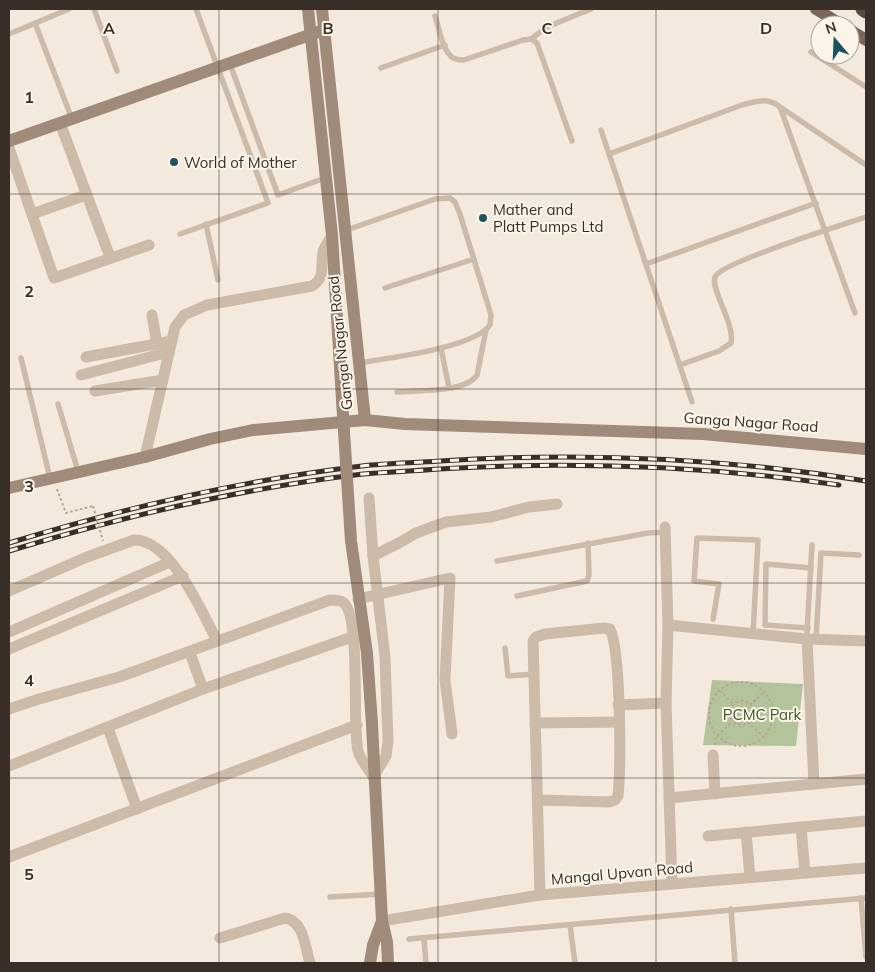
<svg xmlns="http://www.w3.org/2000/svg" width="875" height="972" font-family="Mulish,sans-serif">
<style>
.green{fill:#b3c39c}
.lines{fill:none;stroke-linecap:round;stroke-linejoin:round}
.path{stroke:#b8a592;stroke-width:2;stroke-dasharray:2.5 2.5;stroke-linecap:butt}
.lane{stroke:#ccbba8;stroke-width:5.5}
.street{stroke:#ccbba8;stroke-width:11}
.secondary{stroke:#a08a79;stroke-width:12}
.primary{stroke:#7b6759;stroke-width:12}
.highway{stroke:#5a493f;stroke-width:15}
.rail-casing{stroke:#392f28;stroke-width:5}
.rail{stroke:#fbf4e9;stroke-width:3;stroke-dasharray:9;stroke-linecap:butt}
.path-bridge{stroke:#b8a592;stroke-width:2;stroke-dasharray:2.5 2.5;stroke-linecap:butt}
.secondary-bridge{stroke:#a08a79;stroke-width:12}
.grid{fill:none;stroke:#392f28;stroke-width:1;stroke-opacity:0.55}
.poi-dot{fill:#1c535c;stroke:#fbf4e9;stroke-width:2}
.labels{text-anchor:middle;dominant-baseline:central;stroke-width:4;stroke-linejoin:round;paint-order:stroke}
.poi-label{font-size:15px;fill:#392f28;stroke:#fbf4e9;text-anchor:start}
.street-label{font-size:15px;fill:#392f28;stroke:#fbf4e9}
.park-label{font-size:15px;fill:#44582b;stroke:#fbf4e9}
.grid-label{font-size:16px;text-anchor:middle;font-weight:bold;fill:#392f28;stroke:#fbf4e9;stroke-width:4;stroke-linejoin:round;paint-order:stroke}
</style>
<rect width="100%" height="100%" fill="#f3eadd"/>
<!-- green -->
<polygon class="green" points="712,680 803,684 796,746 703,745"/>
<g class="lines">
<!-- path -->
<g class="path">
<polyline points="57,489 66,513 93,506"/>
<circle cx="741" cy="714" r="32"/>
<polyline points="720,691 733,704"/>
<circle cx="742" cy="713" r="12"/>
<polyline points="750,705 764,692"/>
<polyline points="748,722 764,737"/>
<polyline points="715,745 716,737 732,722"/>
</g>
<!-- lane -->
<g class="lane">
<polyline points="94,9 117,71"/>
<path d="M 435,16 C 439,27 442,50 452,57 C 455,60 460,60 464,60 L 523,40 L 531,39 L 537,43 L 572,141"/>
<polyline points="35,23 72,119"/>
<polyline points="9,34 69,9"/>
<polyline points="531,39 547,27 591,9"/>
<polyline points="811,52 866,87"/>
<polyline points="230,64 278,195 325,178"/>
<polyline points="381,68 445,45"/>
<polyline points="780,107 866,165"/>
<polyline points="601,130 692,402"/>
<path d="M 609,154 L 742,105 C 757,101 768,97 780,107 L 855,313"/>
<polyline points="206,224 218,280"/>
<path d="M 344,231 L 435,199 L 450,198 L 455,202 L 460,214 L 491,315 L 490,325 C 474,348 388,358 359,363"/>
<polyline points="180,234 268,203 196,9"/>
<polyline points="646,264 816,203"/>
<polyline points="385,288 474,259"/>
<polyline points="441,348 449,388"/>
<polyline points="21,358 50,478"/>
<path d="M 680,365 L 719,351 L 731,343 C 735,323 710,289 715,277 C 720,263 845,224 866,217"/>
<path d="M 397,392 C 418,390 466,393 477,375 L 486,330"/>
<polyline points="58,404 78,471"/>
<polyline points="497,561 648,533 666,532"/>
<polyline points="517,596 587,581 589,575 588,543"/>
<polyline points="713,619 719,584 694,581 697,538 758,540 753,634"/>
<polyline points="808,628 765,625 766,564 811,568"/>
<polyline points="807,632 812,545"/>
<polyline points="816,639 821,553 859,555"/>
<polyline points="505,648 508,676 534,674"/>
<polyline points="330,897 381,894"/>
<polyline points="861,898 866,957"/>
<polyline points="731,909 735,963"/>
<polyline points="570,925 575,963"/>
<polyline points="409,939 866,898"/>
<polyline points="424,939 426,963"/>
</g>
<!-- street -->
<g class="street">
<polyline points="60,123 110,257"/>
<polyline points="9,148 54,278 149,245"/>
<polyline points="32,214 86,195"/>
<polyline points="152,315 157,344"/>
<polyline points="86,357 172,341"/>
<polyline points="81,375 169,352"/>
<polyline points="95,391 163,380"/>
<path d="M 145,457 L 175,327 L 184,315 L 207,305 L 312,286 C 327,277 319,264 324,249 C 326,244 330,240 332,235"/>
<polyline points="665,527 668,625 666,703 672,883"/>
<polyline points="373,556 399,543 416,533 446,522 491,517 529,507 557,504"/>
<path d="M 9,591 L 87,557 L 134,540 C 171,539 203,614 217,641"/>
<polyline points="358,599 450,578 445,680 452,734"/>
<polyline points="668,625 807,639 866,641"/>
<polyline points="9,632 170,562"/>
<polyline points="807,639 814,784"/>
<polyline points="9,649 183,576"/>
<polyline points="190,653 203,689"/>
<polyline points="618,705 666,703"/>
<path d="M 9,709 L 39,699 L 119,677 L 330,600 C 335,600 340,600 344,603 C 361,618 352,726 358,751 C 360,759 369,769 373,777 L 386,756 L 388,741 L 385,657 L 373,556 L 369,498"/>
<polyline points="535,723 618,722"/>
<polyline points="108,728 137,809"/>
<polyline points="713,755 715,794"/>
<polyline points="9,766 203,689 352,637"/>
<polyline points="669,798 866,779"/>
<path d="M 538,800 L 610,802 L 615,800 L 618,796 C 621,767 621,652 610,629 L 604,628 L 545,634 L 536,637 L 533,641 L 540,895"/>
<polyline points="801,827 805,873"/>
<polyline points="746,832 750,877"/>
<polyline points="708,836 866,821"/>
<polyline points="9,857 357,725"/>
<polyline points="382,921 540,895 866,868"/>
<path d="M 220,938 L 285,918 C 304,921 305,947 310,963"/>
</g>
<!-- secondary -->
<g class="secondary">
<polyline points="308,9 332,235 342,400"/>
<polyline points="322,9 365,420"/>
<polyline points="9,141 318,32"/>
<polyline points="9,488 145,457 210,439 253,430 365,420 405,424 703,434 866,449"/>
<polyline points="372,724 382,921 387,942 388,963"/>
<polyline points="370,963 373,945 382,921"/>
</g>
<!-- primary -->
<g class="primary">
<polyline points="816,9 842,25"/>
<polyline points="850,30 866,40"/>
</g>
<!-- highway -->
<polyline class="highway" points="863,9 866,11"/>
<defs>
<g id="rail">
<path d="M 9,543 C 124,508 243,480 362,466 C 388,463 414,463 440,461 C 583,452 725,458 866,481"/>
<path d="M 9,551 C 124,516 243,488 363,474 C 388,472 414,471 439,469 C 573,461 706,466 839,485"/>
</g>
</defs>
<!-- rail casing -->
<use href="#rail" class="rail-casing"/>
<!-- rail -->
<use href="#rail" class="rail"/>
<!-- path-bridge -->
<polyline class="path-bridge" points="93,506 103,541"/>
<!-- secondary-bridge -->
<polyline class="secondary-bridge" points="342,400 351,541 367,653 372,724"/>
</g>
<!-- grid -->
<path class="grid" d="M 219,9 L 219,963M 438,9 L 438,963M 656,9 L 656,963M 9,194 L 866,194M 9,389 L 866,389M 9,583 L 866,583M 9,778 L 866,778"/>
<!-- markers -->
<g class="poi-dot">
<circle cx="174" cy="162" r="5"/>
<circle cx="483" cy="218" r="5"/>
</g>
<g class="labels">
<!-- poi labels -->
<g class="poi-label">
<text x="184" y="162">World of Mother</text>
<text x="493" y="209">Mather and<tspan x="493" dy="17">Platt Pumps Ltd</tspan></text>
</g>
<!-- street labels -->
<g class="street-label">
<text transform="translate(340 343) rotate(-96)">Ganga Nagar Road</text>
<text transform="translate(751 422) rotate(4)">Ganga Nagar Road</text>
<text transform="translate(622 873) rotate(-5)">Mangal Upvan Road</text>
</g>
<!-- park labels -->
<g class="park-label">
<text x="762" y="714">PCMC Park</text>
</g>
</g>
<g class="grid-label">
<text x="109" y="34">A</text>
<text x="328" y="34">B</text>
<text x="547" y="34">C</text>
<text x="766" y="34">D</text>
<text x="29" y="103">1</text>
<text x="29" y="297">2</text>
<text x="29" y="492">3</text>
<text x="29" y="686">4</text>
<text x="29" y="880">5</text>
</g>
<!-- border -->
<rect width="875" height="972" fill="none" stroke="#392f28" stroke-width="20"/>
<!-- north arrow -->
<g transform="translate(835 40) rotate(341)"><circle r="24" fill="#fbf4e9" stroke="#ada59c"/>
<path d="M0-4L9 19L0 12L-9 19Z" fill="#1c535c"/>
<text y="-8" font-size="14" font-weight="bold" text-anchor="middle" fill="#392f28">N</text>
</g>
</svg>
